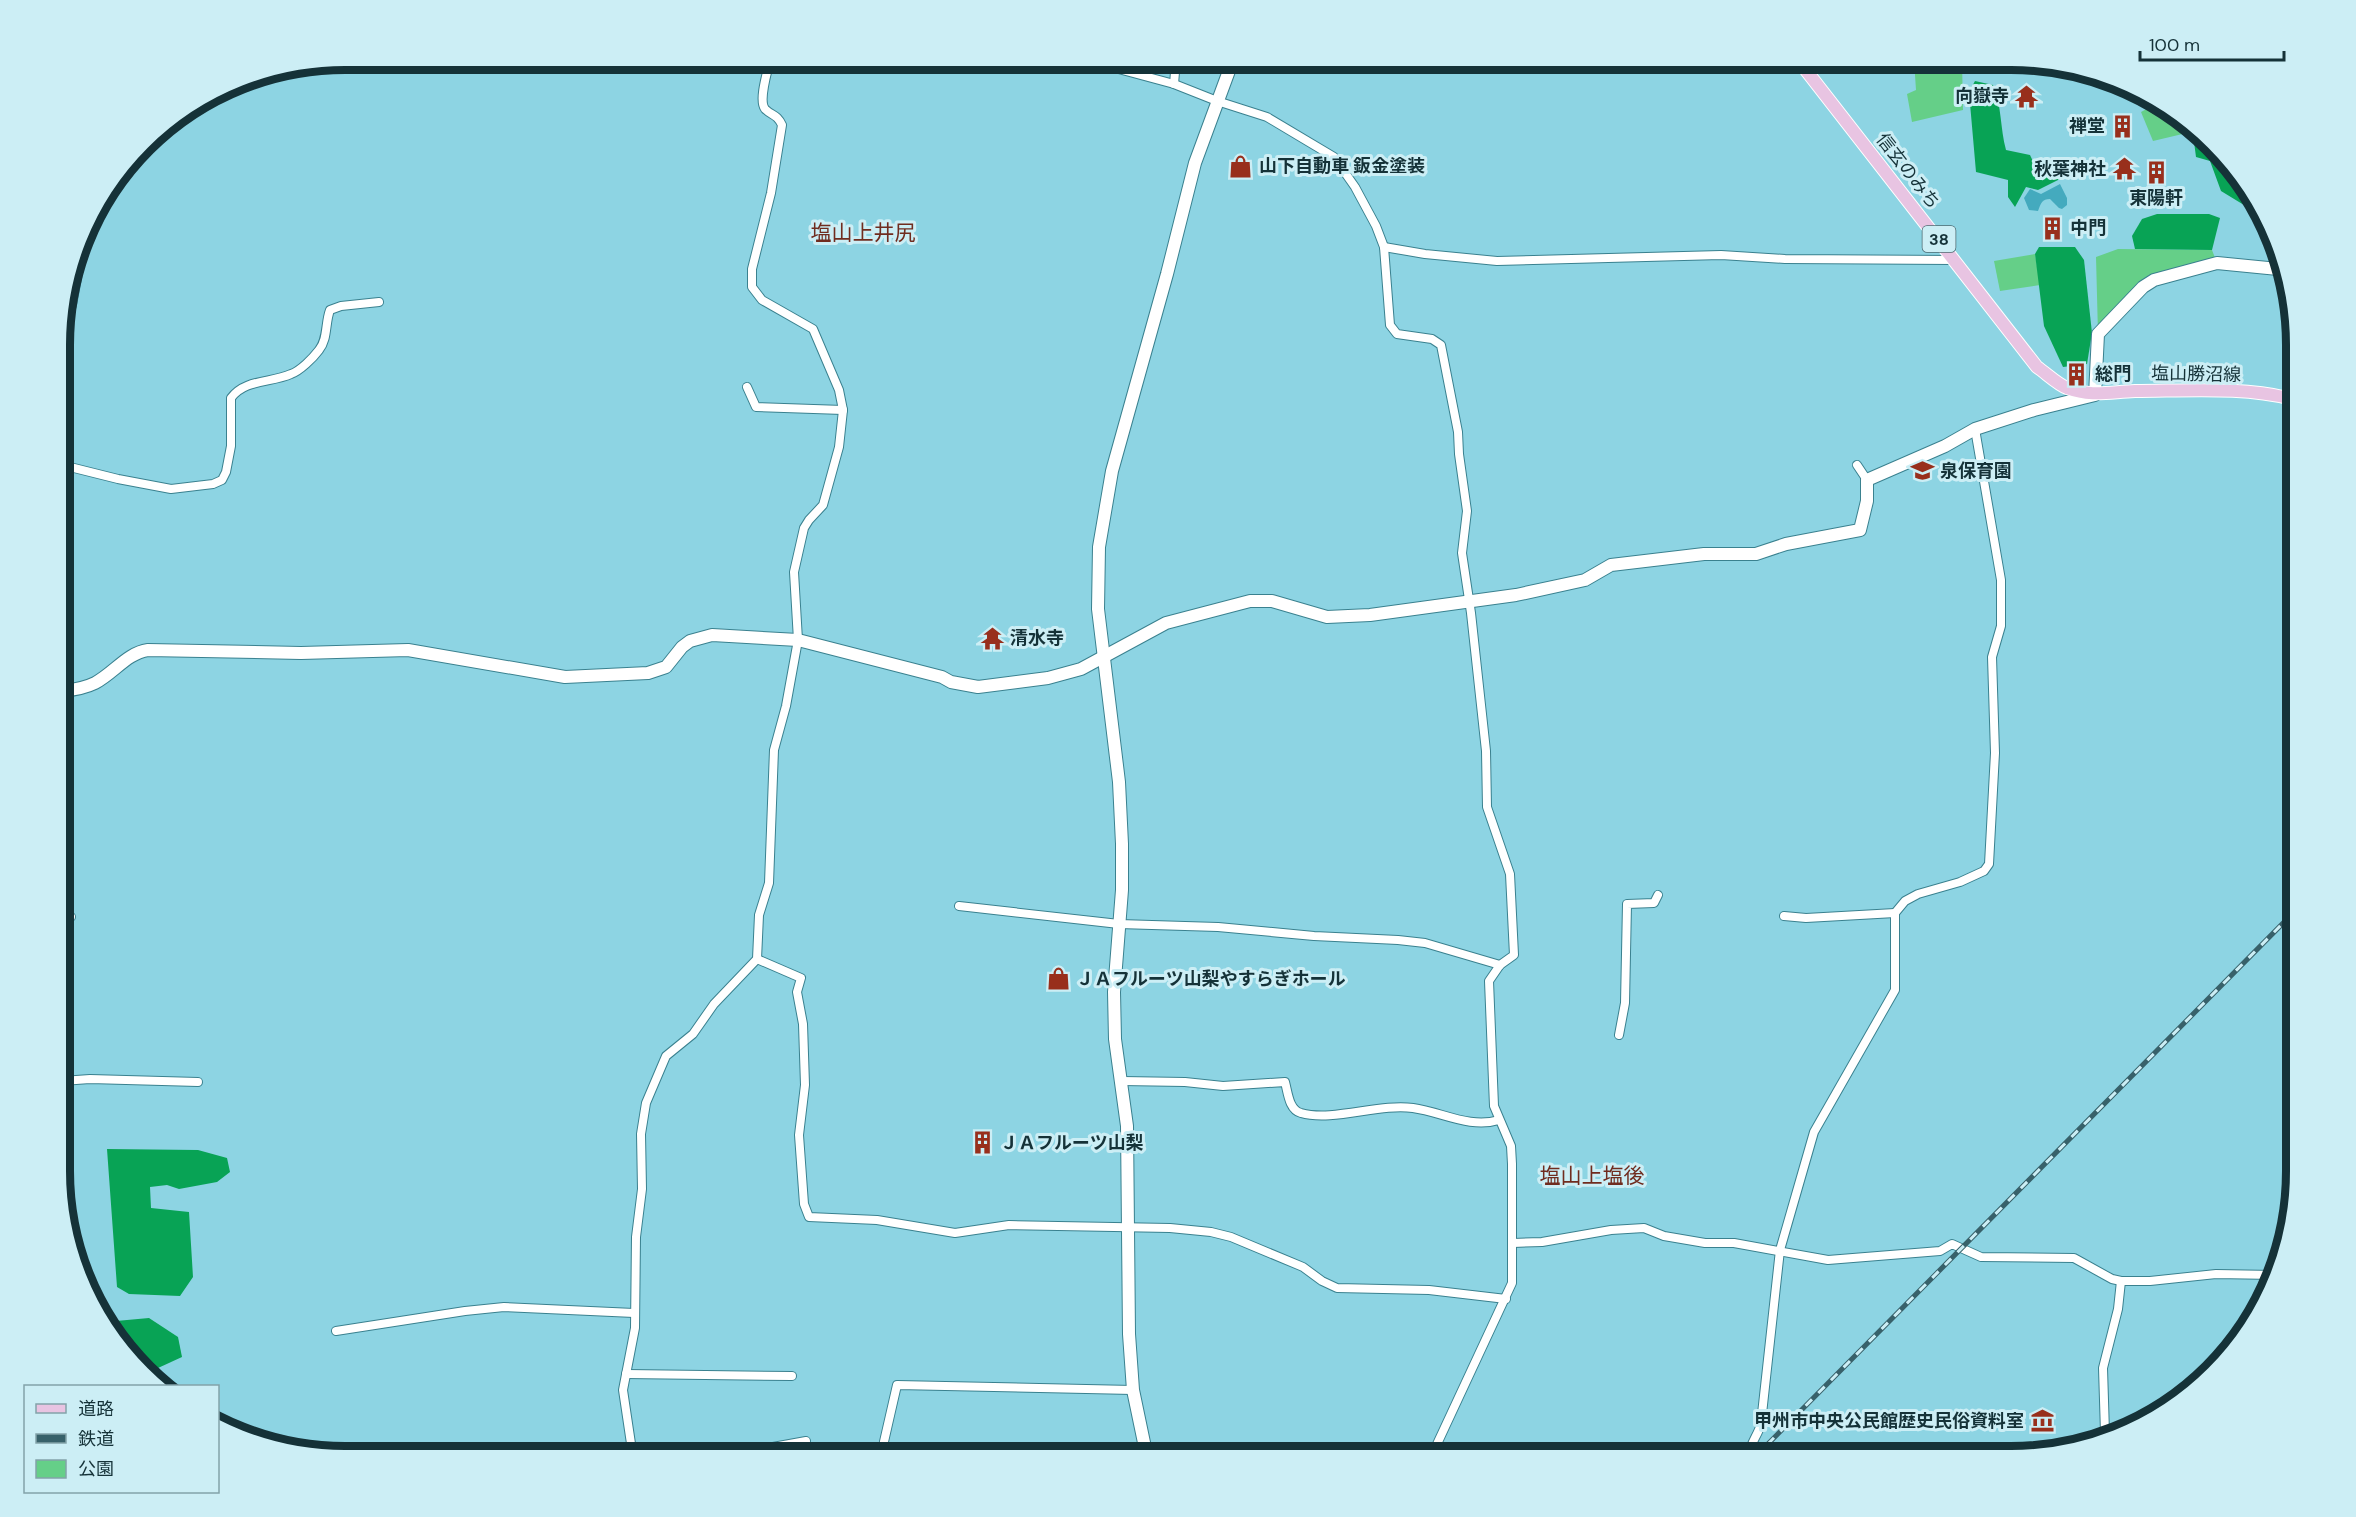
<svg xmlns="http://www.w3.org/2000/svg" width="2356" height="1517" font-family="'DM Sans','Noto Sans JP',sans-serif">
<style>
.green{fill:#65cf88}
.forest{fill:#08a355}
.water{fill:#44aabe}
.lines{fill:none;stroke-linecap:round;stroke-linejoin:round}
.street-casing{stroke:#3a818f;stroke-width:10}
.secondary-casing{stroke:#3a818f;stroke-width:14}
.primary-casing{stroke:#fff;stroke-width:14}
.street{stroke:#fff;stroke-width:8}
.secondary{stroke:#fff;stroke-width:12}
.primary{stroke:#e8c4e2;stroke-width:12}
.rail-casing{stroke:#38616a;stroke-width:5}
.rail{stroke:#cceef5;stroke-width:3;stroke-dasharray:9;stroke-linecap:butt}
.labels{text-anchor:middle;dominant-baseline:central;stroke-width:6;stroke-linejoin:round;paint-order:stroke}
.shield{fill:#cceef5;stroke:#4c6a71;stroke-width:1.5}
.shield-label{font-size:16px;font-weight:bold;fill:#153238}
.poi-label{font-size:18px;font-weight:bold;fill:#153238;stroke:#cceef5;text-anchor:start}
.street-label{font-size:18px;fill:#153238;stroke:#cceef5}
.quarter-label{font-size:21px;fill:#702c1f;stroke:#cceef5}
.rim{fill:none;stroke:#153238;stroke-width:8}
</style>
<rect width="100%" height="100%" fill="#8dd4e3"/>
<!-- green -->
<g class="green">
<polygon points="1914,60 1962,60 1963,110 1912,122 1907,94 1916,90"/>
<polygon points="2158,103 2169,108 2191,132 2153,141 2141,112"/>
<polygon points="2118,249 2212,250 2217,263 2154,280 2098,334 2096,257"/>
<polygon points="2035,254 2040,285 2000,291 1994,261"/>
</g>
<!-- forest -->
<g class="forest">
<path d="M 1975,81 L 1993,85 C 2002,106 2000,128 2006,150 L 2030,155 L 2037,170 L 2057,174 L 2060,179 L 2038,190 L 2026,187 L 2015,207 L 2008,197 L 2008,180 L 1976,172 L 1969,92 Z"/>
<polygon points="2193,134 2258,203 2262,216 2221,191 2210,161 2196,157"/>
<polygon points="2157,214 2209,214 2220,218 2212,250 2135,249 2132,236 2142,219"/>
<polygon points="2039,247 2075,247 2084,260 2092,333 2087,364 2063,367 2044,326 2035,254"/>
<polygon points="107,1149 198,1150 227,1158 230,1172 217,1182 179,1189 167,1185 150,1187 151,1208 189,1212 193,1277 180,1296 129,1294 117,1287"/>
<path d="M 149,1318 L 178,1337 L 182,1357 L 158,1368 C 138,1359 113,1344 105,1322 Z"/>
</g>
<!-- water -->
<path class="water" d="M 2060,184 L 2067,198 L 2067,205 L 2062,209 L 2059,208 L 2050,199 C 2042,199 2041,203 2038,211 L 2029,210 L 2024,198 L 2030,189 L 2041,194 Z"/>
<g class="lines">
<defs>
<g id="street">
<polyline points="1098,60 1111,67 1174,84 1217,101 1267,117 1334,157 1355,187 1376,226 1384,247 1390,325 1397,334 1432,339 1441,345 1458,432 1459,454 1467,511 1462,553 1471,613 1486,751 1487,807 1510,874 1514,955 1500,965 1489,981 1494,1106 1511,1146 1512,1164 1512,1283 1431,1457"/>
<polyline points="1174,84 1176,60"/>
<polyline points="1384,247 1425,254 1497,261 1721,255 1785,259 1955,260"/>
<polyline points="62,334 72,305 86,230"/>
<polyline points="747,387 756,407 843,410"/>
<path d="M 62,465 L 118,479 L 171,489 L 213,484 L 222,480 L 226,472 L 231,446 L 231,398 C 245,379 271,383 291,374 C 300,371 313,358 319,350 C 328,339 325,323 330,310 L 341,306 L 379,302"/>
<polyline points="1857,465 1867,480"/>
<polyline points="959,906 1119,924 1218,927 1314,936 1398,940 1425,943 1500,965"/>
<polyline points="62,915 71,917"/>
<polyline points="1784,916 1806,918 1895,913"/>
<polyline points="757,959 801,978 797,992 803,1024 805,1085 799,1135 804,1204 809,1217 877,1220 955,1233 1009,1225 1170,1228 1211,1232 1231,1237 1303,1267 1322,1281 1337,1288 1429,1290 1506,1299"/>
<polyline points="1619,1035 1625,1003 1627,904 1654,903 1658,895"/>
<polyline points="62,1081 90,1079 198,1082"/>
<path d="M 1122,1081 L 1185,1082 L 1223,1086 L 1285,1082 C 1288,1093 1289,1110 1301,1113 C 1333,1122 1380,1103 1413,1108 C 1442,1112 1470,1129 1499,1120"/>
<polyline points="1513,1243 1542,1242 1611,1230 1644,1228 1664,1236 1705,1243 1734,1243 1828,1260 1940,1251 1952,1244 1981,1257 2074,1258 2112,1279 2121,1281 2150,1281 2216,1274 2275,1275"/>
<polyline points="336,1331 465,1311 504,1307 634,1313"/>
<polyline points="626,1374 792,1376"/>
<polyline points="2105,1433 2103,1368 2118,1309 2121,1281"/>
<polyline points="330,1455 359,1457"/>
<polyline points="466,1457 483,1453 581,1450 597,1455 632,1454"/>
<path d="M 633,1457 L 623,1390 L 635,1328 L 636,1237 L 642,1189 L 641,1134 L 646,1103 L 666,1056 L 693,1034 L 714,1004 L 757,959 L 759,915 L 769,883 L 774,750 L 786,706 L 798,640 L 794,572 L 804,528 L 809,520 L 823,505 L 839,447 L 843,410 L 839,390 L 813,329 L 762,300 L 752,287 L 752,269 L 771,193 L 782,125 C 777,114 772,116 765,109 C 758,100 768,70 770,60"/>
<polyline points="775,1457 773,1447 806,1441"/>
<polyline points="884,1457 883,1446 897,1385 1133,1390"/>
<path d="M 1749,1457 C 1749,1443 1759,1435 1761,1423 L 1780,1250 L 1814,1132 L 1895,990 L 1895,913 L 1905,901 L 1918,894 L 1960,882 L 1984,871 L 1989,864 L 1995,753 L 1992,657 L 2001,626 L 2001,580 L 1975,429"/>
</g>
<g id="secondary">
<path d="M 62,691 C 73,690 85,688 95,683 C 114,673 127,653 148,650 L 301,653 L 408,650 L 565,677 L 648,673 L 666,667 L 682,647 L 690,641 L 712,635 L 798,640 L 942,677 L 951,682 L 978,687 L 1048,678 L 1081,669 L 1166,623 L 1250,601 L 1272,601 L 1327,617 L 1370,615 L 1516,595 L 1585,580 L 1611,565 L 1704,554 L 1756,554 L 1786,544 L 1860,530 L 1867,501 L 1867,480 L 1945,446 L 1975,429 L 2034,410 L 2095,395 L 2098,334 L 2143,287 L 2154,280 L 2217,263 L 2278,269"/>
<polyline points="1147,1457 1133,1390 1129,1334 1127,1126 1115,1039 1114,992 1122,890 1122,844 1119,782 1098,609 1099,547 1112,471 1167,274 1195,163 1233,60"/>
</g>
<path id="primary" d="M 1798,60 L 2037,367 C 2046,373 2057,384 2067,388 C 2092,397 2109,392 2135,391 C 2184,391 2248,386 2295,400"/>
</defs>
<!-- street casing -->
<use href="#street" class="street-casing"/>
<!-- secondary casing -->
<use href="#secondary" class="secondary-casing"/>
<!-- primary casing -->
<use href="#primary" class="primary-casing"/>
<!-- street -->
<use href="#street" class="street"/>
<!-- secondary -->
<use href="#secondary" class="secondary"/>
<!-- primary -->
<use href="#primary" class="primary"/>
<defs>
<polyline id="rail" points="1755,1457 2295,911"/>
</defs>
<!-- rail casing -->
<use href="#rail" class="rail-casing"/>
<!-- rail -->
<use href="#rail" class="rail"/>
</g>
<!-- icons -->
<defs>
<symbol id="temple-bare" viewBox="-9 -9 18 18"><path d="M0-6L5-2H3V0L6.5 2.5H4V6H1.5V3h-3V6H-4V2.5H-6.5L-3 0V-2H-5Z" fill="#982f1c" stroke="#cceef5" stroke-width="2.5" paint-order="stroke"/></symbol>
<symbol id="building-bare" viewBox="-9 -9 18 18"><path d="M-4-6H4V6H1V3H-1V6H-4ZM-2.5-4.3h1.7v1.8h-1.7ZM.8-4.3h1.7v1.8H.8ZM-2.5-1h1.7V.8h-1.7ZM.8-1h1.7V.8H.8Z" fill="#982f1c" stroke="#cceef5" stroke-width="2.5" paint-order="stroke"/></symbol>
<symbol id="shop-bare" viewBox="-9 -9 18 18"><path d="M-5-2.5h2.3a2.7 3.5 0 0 1 5.4 0H5L5.5 6h-11ZM-1.5-2.5h3a1.5 2.3 0 0 0-3 0Z" fill="#982f1c" stroke="#cceef5" stroke-width="2.5" paint-order="stroke"/></symbol>
<symbol id="school-bare" viewBox="-9 -9 18 18"><path d="M0-5L7-2L0 1L-7-2ZM-4 1L0 2.5L4 1V4Q0 6-4 4Z" fill="#982f1c" stroke="#cceef5" stroke-width="2.5" paint-order="stroke"/></symbol>
<symbol id="museum-bare" viewBox="-9 -9 18 18"><path d="M0-6L6-3V-2H-6V-3ZM-5-1h2V3h-2ZM-1-1h2V3h-2ZM3-1h2V3H3ZM-6 4H6V6H-6Z" fill="#982f1c" stroke="#cceef5" stroke-width="2.5" paint-order="stroke"/></symbol>
</defs>
<g fill-rule="evenodd">
<use href="#temple-bare" x="2010" y="80" width="33" height="33"/>
<use href="#building-bare" x="2106" y="110" width="33" height="33"/>
<use href="#shop-bare" x="1224" y="150" width="33" height="33"/>
<use href="#temple-bare" x="2108" y="152" width="33" height="33"/>
<use href="#building-bare" x="2140" y="156" width="33" height="33"/>
<use href="#building-bare" x="2036" y="212" width="33" height="33"/>
<use href="#building-bare" x="2060" y="358" width="33" height="33"/>
<use href="#school-bare" x="1906" y="454" width="33" height="33"/>
<use href="#temple-bare" x="976" y="622" width="33" height="33"/>
<use href="#shop-bare" x="1042" y="962" width="33" height="33"/>
<use href="#building-bare" x="966" y="1126" width="33" height="33"/>
<use href="#museum-bare" x="2026" y="1404" width="33" height="33"/>
</g>
<g class="labels">
<!-- shield labels -->
<rect class="shield" x="1922.5" y="226" width="33" height="26" rx="4.5"/>
<g class="shield-label">
<text x="1939" y="239">38</text>
</g>
<!-- poi labels -->
<g class="poi-label">
<text x="2009" y="96" text-anchor="end">向嶽寺</text>
<text x="2105" y="126" text-anchor="end">禅堂</text>
<text x="1259" y="166">山下自動車 鈑金塗装</text>
<text x="2106" y="169" text-anchor="end">秋葉神社</text>
<text x="2156" y="198" text-anchor="middle">東陽軒</text>
<text x="2070" y="228">中門</text>
<text x="2095" y="374">総門</text>
<text x="1940" y="471">泉保育園</text>
<text x="1010" y="638">清水寺</text>
<text x="1076" y="979">ＪＡフルーツ山梨やすらぎホール</text>
<text x="1000" y="1143">ＪＡフルーツ山梨</text>
<text x="2024" y="1421" text-anchor="end">甲州市中央公民館歴史民俗資料室</text>
</g>
<!-- street labels -->
<g class="street-label">
<text transform="translate(1908 171) rotate(52)">信玄のみち</text>
<text transform="translate(2196 374) rotate(1)">塩山勝沼線</text>
</g>
<!-- quarter labels -->
<g class="quarter-label">
<text x="863" y="233">塩山上井尻</text>
<text x="1592" y="1176">塩山上塩後</text>
</g>
</g>
<!-- crop -->
<path d="M0 0H2356V1517H0ZM345 70H2011A275 275 0 0 1 2286 345V1171A275 275 0 0 1 2011 1446H345A275 275 0 0 1 70 1171V345A275 275 0 0 1 345 70Z" fill="#cceef5" fill-rule="evenodd"/>
<path class="rim" d="M345 70H2011A275 275 0 0 1 2286 345V1171A275 275 0 0 1 2011 1446H345A275 275 0 0 1 70 1171V345A275 275 0 0 1 345 70Z"/>
<!-- legend -->
<rect x="24" y="1385" width="195" height="108" fill="#cceef5" stroke="#83a3a9" stroke-width="1.5"/>
<rect x="36" y="1404" width="30" height="9" fill="#e8c4e2" stroke="#83a3a9" stroke-width="1.5"/>
<text x="78" y="1415" font-size="18" fill="#153238">道路</text>
<rect x="36" y="1434" width="30" height="9" fill="#38616a" stroke="#83a3a9" stroke-width="1.5"/>
<text x="78" y="1445" font-size="18" fill="#153238">鉄道</text>
<rect x="36" y="1460" width="30" height="18" fill="#65cf88" stroke="#83a3a9" stroke-width="1.5"/>
<text x="78" y="1475" font-size="18" fill="#153238">公園</text>
<!-- scale -->
<path d="M2140 51v9h144v-9" fill="none" stroke="#153238" stroke-width="3"/>
<text x="2149" y="51" font-size="18" fill="#153238" stroke="#cceef5" stroke-width="4.5" paint-order="stroke">100 m</text>
</svg>
